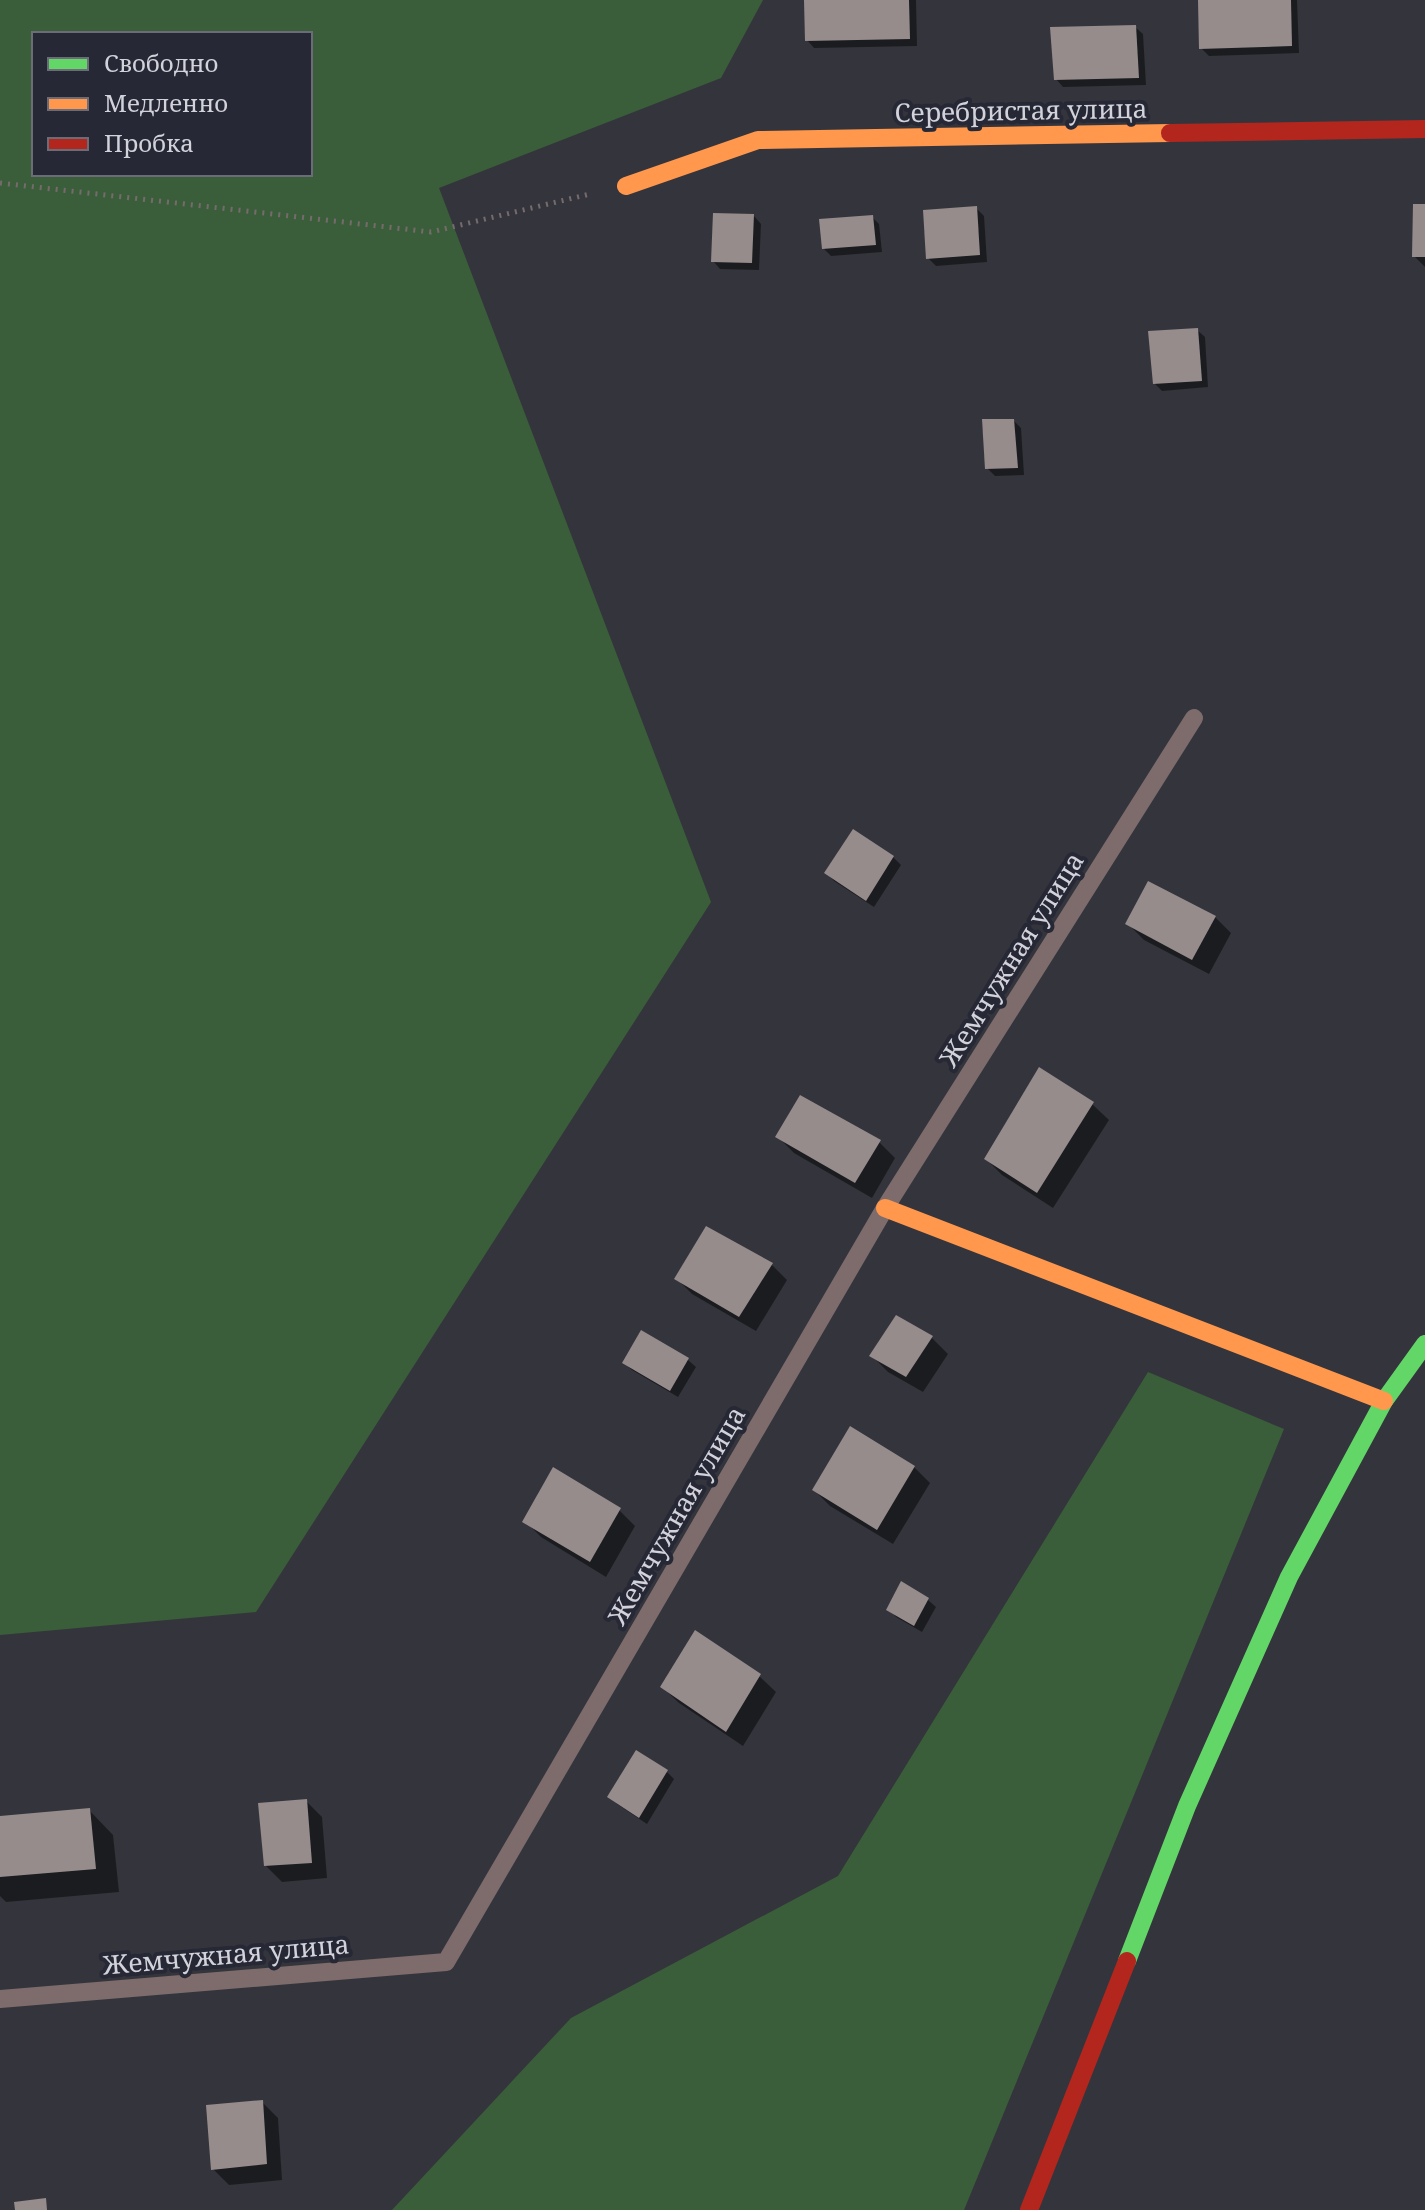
<svg xmlns="http://www.w3.org/2000/svg" width="1425" height="2210" font-family="'Noto Serif',serif">
<style>
.green{fill:#3b5e3a;fill-rule:evenodd}
.shadow{fill:#0007}
.building{fill:#968c8c}
.lines{fill:none;stroke-linecap:round;stroke-linejoin:round}
.path{stroke:#756b6c;stroke-width:5;stroke-dasharray:2 6;stroke-linecap:butt}
.lane{stroke:#7d6c6b;stroke-width:18}
.fast{stroke:#63d668;stroke-width:18}
.slow{stroke:#ff974d;stroke-width:18}
.jam{stroke:#b3261e;stroke-width:18}
.labels{text-anchor:middle;dominant-baseline:central;stroke-width:8;stroke-linejoin:round;paint-order:stroke}
.street-label{font-size:26px;fill:#d2d2db;stroke:#272835}
</style>
<rect width="100%" height="100%" fill="#34353c"/>
<!-- green -->
<g class="green">
<path d="M 0,0 L 763,0 L 721,78 L 439,188 L 711,902 L 256,1612 L 0,1635 ZM 310,34 L 310,174 L 34,174 L 34,34 Z"/>
<polygon points="1148,1372 1284,1429 964,2210 392,2210 571,2018 838,1876"/>
</g>
<!-- shadow -->
<g class="shadow">
<polygon points="806,0 916,0 917,46 814,48 807,40"/>
<polygon points="1200,0 1297,0 1299,53 1209,56 1201,48"/>
<polygon points="1135,27 1143,34 1146,85 1063,87 1056,79"/>
<polygon points="1425,206 1425,267 1414,256"/>
<polygon points="976,208 984,216 987,262 936,266 928,258"/>
<polygon points="754,216 761,224 759,270 720,269 713,261"/>
<polygon points="872,217 879,224 882,252 831,256 824,249"/>
<polygon points="1197,330 1205,337 1208,387 1162,391 1154,383"/>
<polygon points="1014,421 1021,428 1024,475 995,476 987,468"/>
<polygon points="854,832 893,857 901,865 874,907 834,881 827,873"/>
<polygon points="1215,917 1231,933 1209,974 1144,940 1128,924"/>
<polygon points="1092,1104 1109,1120 1053,1208 1002,1175 986,1159"/>
<polygon points="778,1137 879,1142 895,1158 872,1198 794,1153"/>
<polygon points="771,1264 787,1280 756,1331 692,1294 676,1278"/>
<polygon points="642,1333 688,1360 696,1367 678,1397 632,1370 624,1363"/>
<polygon points="932,1338 948,1354 923,1392 888,1372 872,1356"/>
<polygon points="914,1467 930,1483 893,1544 830,1506 814,1490"/>
<polygon points="619,1510 635,1526 606,1577 541,1537 525,1521"/>
<polygon points="902,1584 928,1600 936,1607 922,1632 896,1617 889,1609"/>
<polygon points="759,1676 776,1692 743,1746 679,1703 662,1687"/>
<polygon points="667,1772 674,1779 647,1824 617,1804 609,1797"/>
<polygon points="306,1801 322,1817 327,1878 282,1882 266,1866"/>
<polygon points="89,1810 113,1835 119,1892 6,1902 0,1896 0,1818"/>
<polygon points="262,2102 278,2118 282,2180 229,2185 213,2169"/>
</g>
<!-- building -->
<g class="building">
<polygon points="804,0 909,0 910,39 805,41"/>
<polygon points="1198,0 1291,0 1292,46 1199,49"/>
<polygon points="1136,25 1139,78 1054,80 1050,27"/>
<polygon points="1413,204 1425,204 1425,257 1412,257"/>
<polygon points="977,206 980,255 926,259 923,210"/>
<polygon points="713,213 754,214 752,263 711,262"/>
<polygon points="873,215 876,245 822,249 819,219"/>
<polygon points="1198,328 1202,381 1153,384 1148,331"/>
<polygon points="982,419 1014,419 1018,468 985,469"/>
<polygon points="853,829 894,856 866,901 824,873"/>
<polygon points="1148,881 1216,916 1192,960 1125,924"/>
<polygon points="1039,1067 1094,1102 1037,1193 984,1159"/>
<polygon points="800,1095 881,1140 855,1183 775,1137"/>
<polygon points="706,1226 773,1263 739,1317 674,1279"/>
<polygon points="896,1315 933,1336 906,1377 869,1356"/>
<polygon points="641,1330 689,1358 670,1391 622,1363"/>
<polygon points="850,1426 915,1466 877,1530 812,1490"/>
<polygon points="553,1467 621,1508 590,1562 522,1522"/>
<polygon points="901,1581 929,1598 914,1626 886,1610"/>
<polygon points="695,1630 761,1674 726,1732 660,1687"/>
<polygon points="636,1750 668,1770 639,1818 607,1797"/>
<polygon points="307,1799 312,1863 264,1866 258,1803"/>
<polygon points="90,1808 96,1869 0,1877 0,1816"/>
<polygon points="263,2100 267,2164 211,2170 206,2105"/>
<polygon points="46,2198 47,2210 15,2210 14,2202"/>
</g>
<g class="lines">
<!-- path -->
<polyline class="path" points="0,183 431,232 590,194"/>
<!-- lane -->
<polyline class="lane" points="0,1999 446,1962 885,1208 1194,718"/>
<!-- fast -->
<polyline class="fast" points="1127,1961 1187,1806 1289,1577 1384,1401 1425,1344"/>
<!-- slow -->
<g class="slow">
<polyline points="626,186 758,140 1170,133"/>
<polyline points="885,1208 1384,1401"/>
</g>
<!-- jam -->
<g class="jam">
<polyline points="1170,133 1425,129"/>
<polyline points="1029,2210 1127,1961"/>
</g>
</g>
<g class="labels">
<!-- street labels -->
<g class="street-label">
<text transform="translate(1021 110) rotate(-1)">Серебристая улица</text>
<text transform="translate(1011 959) rotate(-58)">Жемчужная улица</text>
<text transform="translate(676 1515) rotate(-60)">Жемчужная улица</text>
<text transform="translate(226 1954) rotate(-5)">Жемчужная улица</text>
</g>
</g>
<!-- legend -->
<rect x="32" y="32" width="280" height="144" fill="#272835" stroke="#6b6c77" stroke-width="2"/>
<rect x="48" y="58" width="40" height="12" fill="#63d668" stroke="#6b6c77" stroke-width="2"/>
<text x="104" y="72" font-size="24" fill="#d2d2db">Свободно</text>
<rect x="48" y="98" width="40" height="12" fill="#ff974d" stroke="#6b6c77" stroke-width="2"/>
<text x="104" y="112" font-size="24" fill="#d2d2db">Медленно</text>
<rect x="48" y="138" width="40" height="12" fill="#b3261e" stroke="#6b6c77" stroke-width="2"/>
<text x="104" y="152" font-size="24" fill="#d2d2db">Пробка</text>
</svg>
